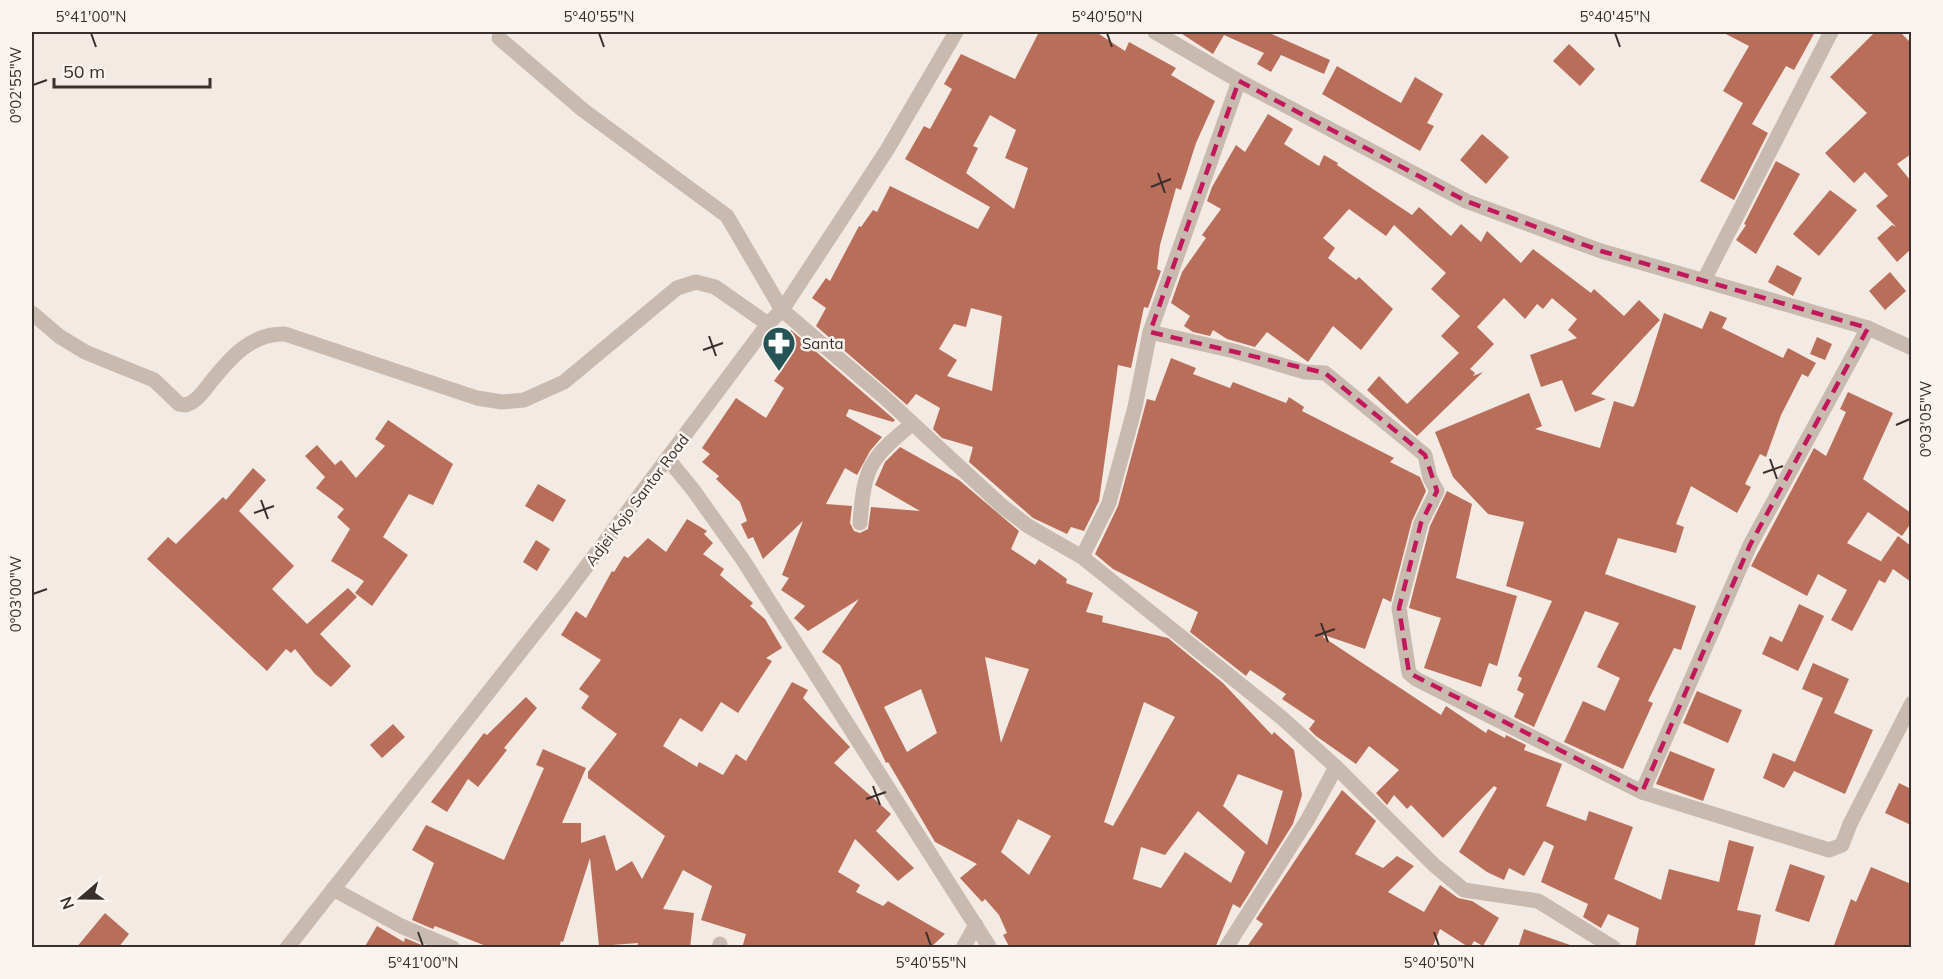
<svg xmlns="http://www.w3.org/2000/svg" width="1943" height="979" font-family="Mulish,sans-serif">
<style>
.building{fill:#b96e5a;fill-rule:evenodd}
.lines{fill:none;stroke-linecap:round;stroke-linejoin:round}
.minor{stroke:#c9bab0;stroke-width:15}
.marked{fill:none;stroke:#c2185b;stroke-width:4.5;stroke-dasharray:12 8;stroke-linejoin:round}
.ticks{fill:none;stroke:#39302d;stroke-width:2}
.labels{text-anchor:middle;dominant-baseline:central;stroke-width:5;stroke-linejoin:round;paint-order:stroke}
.poi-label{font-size:15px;fill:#39302d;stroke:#f9f4ef;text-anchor:start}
.street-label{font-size:15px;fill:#39302d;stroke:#f9f4ef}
.neatline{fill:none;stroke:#39302d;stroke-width:2}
.ticks-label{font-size:15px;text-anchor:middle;fill:#39302d}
</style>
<rect width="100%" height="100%" fill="#f2eae3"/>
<!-- building -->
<g class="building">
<path d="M 1039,32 L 1096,32 L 1125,51 L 1129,42 L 1176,68 L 1171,75 L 1215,101 L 1196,143 L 1181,190 L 1176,188 L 1160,245 L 1157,269 L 1161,271 L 1148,308 L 1144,307 L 1131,368 L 1118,365 L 1099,501 L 1084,531 L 1071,527 L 1067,534 L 1033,518 L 969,462 L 973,447 L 942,438 L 933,429 L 940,408 L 916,394 L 907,405 L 816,326 L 826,308 L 812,298 L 826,278 L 830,281 L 859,226 L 861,227 L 873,210 L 877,212 L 890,186 L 978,229 L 990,207 L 905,159 L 924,126 L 930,129 L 952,89 L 944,84 L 961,54 L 1015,79 ZM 990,115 L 1016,130 L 1005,158 L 1028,168 L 1014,209 L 966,173 L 978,148 L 973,146 ZM 971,308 L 1002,316 L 992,391 L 947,376 L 957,360 L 939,349 L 954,324 L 966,327 Z"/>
<polygon points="1179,32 1267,32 1330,60 1324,74 1281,55 1271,72 1257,64 1264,53 1224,35 1213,54"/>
<polygon points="1722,32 1815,32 1794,70 1786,66 1752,124 1768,133 1734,200 1700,181 1743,103 1723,91 1749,46"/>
<polygon points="1875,32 1900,32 1911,43 1911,154 1897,164 1911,181 1911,249 1897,262 1877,238 1892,225 1896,227 1876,206 1888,196 1865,172 1854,183 1825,153 1867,113 1830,77"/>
<polygon points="1569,44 1595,69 1580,86 1553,61"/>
<polygon points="1337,66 1401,103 1415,77 1443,94 1427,123 1434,126 1420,151 1322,94"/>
<polygon points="1268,114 1293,129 1284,144 1319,166 1324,155 1338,163 1337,165 1412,215 1419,207 1451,236 1461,224 1481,242 1487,231 1521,263 1533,249 1591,293 1594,289 1624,316 1639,300 1660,320 1591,394 1606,399 1575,412 1562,380 1541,387 1530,355 1577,338 1568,330 1577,319 1552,298 1543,309 1537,304 1525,319 1504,298 1477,327 1494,344 1470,369 1475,373 1473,376 1483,372 1417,436 1367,390 1379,376 1407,404 1459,353 1441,336 1460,316 1431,289 1446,273 1394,225 1386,236 1349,209 1323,238 1335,248 1328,258 1356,280 1359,277 1393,309 1361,350 1333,326 1308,362 1267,332 1255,347 1227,339 1213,330 1210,336 1193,332 1184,326 1190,316 1171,303 1182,272 1206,238 1202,235 1221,209 1207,201 1212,187 1236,145 1245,152"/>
<polygon points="1482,134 1509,157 1486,184 1460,160"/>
<polygon points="1776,161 1800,174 1756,254 1736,240 1746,225 1744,224"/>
<polygon points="1830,190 1857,210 1819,256 1793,234"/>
<polygon points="1777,265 1802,278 1793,296 1768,282"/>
<polygon points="1890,272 1906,291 1885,310 1869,291"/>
<polygon points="1710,311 1727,318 1722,328 1783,358 1788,348 1816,363 1808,377 1802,374 1781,415 1766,457 1760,454 1745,484 1751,487 1737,513 1691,486 1676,524 1684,527 1676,553 1618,538 1605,574 1696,606 1681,650 1674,648 1648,701 1653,703 1623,769 1564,742 1583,701 1605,711 1620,678 1597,667 1619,623 1585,611 1534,727 1514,717 1524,694 1517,690 1522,678 1518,676 1552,601 1506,586 1524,522 1488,514 1453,477 1435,432 1529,393 1542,426 1535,429 1600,448 1614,401 1633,407 1636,402 1664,313 1702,329"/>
<path d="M 791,330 L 895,420 L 893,422 L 849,409 L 846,416 L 882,437 L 870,451 L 857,475 L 845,468 L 826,504 L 852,506 L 850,523 L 854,531 L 860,533 L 868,529 L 871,507 L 920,511 L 875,485 L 885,462 L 900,447 L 959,480 L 1019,531 L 1011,549 L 1035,565 L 1039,559 L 1067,579 L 1066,583 L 1093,593 L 1086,612 L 1103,616 L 1102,622 L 1168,638 L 1223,683 L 1272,735 L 1274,732 L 1294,750 L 1302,795 L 1293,824 L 1240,908 L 1233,904 L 1215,948 L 1010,948 L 1003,935 L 1007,933 L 999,915 L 985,899 L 982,902 L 960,878 L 977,864 L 935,842 L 888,762 L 886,763 L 840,665 L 822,652 L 859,599 L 808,631 L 794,618 L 805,606 L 781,590 L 789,578 L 782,575 L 803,521 L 763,559 L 753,537 L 748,539 L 741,524 L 747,521 L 740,502 L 716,479 L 719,476 L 702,462 L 710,454 L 702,448 L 736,398 L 766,418 L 784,388 L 774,381 L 784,367 L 774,360 ZM 985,657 L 1029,669 L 1001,743 ZM 921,689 L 937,733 L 907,752 L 884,707 ZM 1144,702 L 1175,717 L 1113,826 L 1104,822 ZM 1238,774 L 1283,791 L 1267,845 L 1223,806 ZM 1198,811 L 1245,852 L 1231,883 L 1185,852 L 1161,888 L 1133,879 L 1141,847 L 1165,855 ZM 1018,819 L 1051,836 L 1029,875 L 1001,852 Z"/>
<polygon points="1817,337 1832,344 1825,360 1810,354"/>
<polygon points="1171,358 1196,368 1193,374 1230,388 1233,382 1286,403 1289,397 1304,407 1302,411 1394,458 1390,462 1420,477 1426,491 1412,521 1391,602 1383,598 1365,649 1324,635 1323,637 1441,715 1446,706 1486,733 1488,729 1505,738 1506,735 1526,745 1524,750 1562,764 1546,806 1586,821 1589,811 1633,827 1614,879 1661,900 1669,869 1719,882 1729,840 1754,847 1737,910 1761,915 1754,948 1635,948 1639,928 1608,914 1601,928 1583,917 1588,904 1541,882 1554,846 1544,841 1524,876 1509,868 1504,880 1487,872 1459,852 1497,788 1494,786 1443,838 1411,805 1407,809 1394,795 1387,805 1376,793 1399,770 1369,746 1356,764 1316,736 1309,729 1315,721 1282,699 1286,694 1250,670 1246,676 1190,632 1198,612 1113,569 1095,554 1118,506 1147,399 1155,401"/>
<polygon points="1848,392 1893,413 1863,479 1911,513 1911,523 1902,536 1868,512 1847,543 1886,564 1881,561 1898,536 1911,546 1911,582 1893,569 1885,583 1879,580 1852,631 1831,620 1847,590 1818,574 1807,596 1751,566 1814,448 1826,456 1846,412 1840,409"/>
<polygon points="388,420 453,464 433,505 409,494 383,537 408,555 372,606 355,593 364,581 331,561 350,529 337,517 344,509 316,488 325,477 305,456 317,445 335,465 341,460 356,478 385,446 375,439"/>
<polygon points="253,468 266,480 239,511 294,566 272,589 307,624 348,588 357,597 320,634 351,666 331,687 315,674 295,649 291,653 286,649 267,671 147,559 168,537 176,544 223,497 226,500"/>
<polygon points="538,484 566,500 553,522 525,506"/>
<polygon points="1447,491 1472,504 1456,578 1517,596 1497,666 1489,663 1481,687 1424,668 1441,618 1409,608 1430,526"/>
<polygon points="687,519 707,531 704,534 713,543 703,554 724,569 720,575 753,603 750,606 765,619 782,648 766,658 772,661 738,713 721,702 702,732 680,718 663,746 697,767 699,762 723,775 736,754 746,761 792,682 808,690 803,698 850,747 834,763 891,814 876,831 914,868 898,881 855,839 838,872 860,885 856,892 883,906 888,901 945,934 930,948 742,948 746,934 701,920 712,886 683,870 663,909 694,913 690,948 637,948 638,943 599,946 590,858 563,942 561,941 559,948 491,948 435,926 433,929 412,920 434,863 412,850 426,825 504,860 544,768 536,765 543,749 586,768 562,823 581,823 581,843 605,835 616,871 632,861 642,879 665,836 588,778 588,772 617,734 581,708 589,696 579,689 601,660 561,635 576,611 586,618 612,571 614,572 624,556 628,558 648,538 666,552"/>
<polygon points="536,540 550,549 537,571 523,562"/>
<polygon points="1799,604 1824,616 1798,671 1762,654 1770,636 1782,642"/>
<polygon points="1813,663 1849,679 1834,713 1873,730 1845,794 1794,771 1784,788 1763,778 1773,753 1795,762 1823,698 1802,689"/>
<polygon points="1697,691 1742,710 1728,743 1683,723"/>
<polygon points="526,697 537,708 504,748 507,750 478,787 468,779 447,812 431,802 484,733 487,735"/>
<polygon points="393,724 405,737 382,758 370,745"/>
<polygon points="1670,751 1715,769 1703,801 1656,784"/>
<polygon points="1899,783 1911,789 1911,825 1885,813"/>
<polygon points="1342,790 1376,821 1355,854 1383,868 1397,856 1414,866 1388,892 1424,912 1440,885 1458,898 1472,901 1499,918 1483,946 1474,941 1470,948 1440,929 1432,948 1246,948 1263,924 1256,919"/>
<polygon points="1790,864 1825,876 1809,922 1775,911"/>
<polygon points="1871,867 1911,884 1911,948 1833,948 1851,899 1856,902"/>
<polygon points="105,913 129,934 118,948 76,948"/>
<polygon points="377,926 404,942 405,938 424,946 364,948"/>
<polygon points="1524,929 1570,945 1570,948 1518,948"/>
</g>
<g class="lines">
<!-- minor -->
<g class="minor">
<polyline points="1155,32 1239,81 1466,201 1601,251 1868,328 1912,348"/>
<polyline points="499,38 583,110 727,216 782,310 884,397 1002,506 1028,526 1082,557 1282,718 1336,767 1434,865 1464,890 1538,901 1614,948"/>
<polyline points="1704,280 1831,32"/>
<path d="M 32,313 L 59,336 L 85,352 L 154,380 L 179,404 L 186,405 C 197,401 203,392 210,383 C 230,358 251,333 285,334 L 477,398 L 502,402 L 524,400 L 564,382 L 677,288 L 696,282 L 715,287 L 768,324"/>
<polyline points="1150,332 1234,351 1305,372 1325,373 1425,455 1430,478 1437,491 1421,523 1399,608 1409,673 1416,679 1642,792 1829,850 1842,845 1850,824 1912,703"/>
<polyline points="668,459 694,491 743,560 990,948"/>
<path d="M 860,523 C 864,468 869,459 912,424"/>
<polyline points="1082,557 1109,503 1135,407 1150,332 1239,81"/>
<polyline points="1642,792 1750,545 1868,328"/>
<polyline points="333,889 401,926 453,948"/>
<polyline points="287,948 565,595 768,324 782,310 887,150 956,32"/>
<polyline points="719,948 720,944"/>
<polyline points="963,948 976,925"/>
<polyline points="1226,948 1308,819 1336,767"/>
</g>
</g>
<!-- marked area -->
<path class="marked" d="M 1239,81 L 1466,201 L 1601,251 L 1868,328 L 1750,545 L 1642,792 L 1409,673 L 1399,608 L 1421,523 L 1437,491 L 1425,455 L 1325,373 L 1150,332 Z"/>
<!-- ticks -->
<path class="ticks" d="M 91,33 L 96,47M 599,33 L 604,47M 1107,33 L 1112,47M 1615,33 L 1620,47M 33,85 L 47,80M 1158,173 L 1165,193M 1151,187 L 1171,179M 709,336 L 716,356M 703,350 L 723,343M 1896,425 L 1910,419M 1770,459 L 1777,479M 1763,473 L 1783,466M 261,500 L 268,519M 254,513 L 274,506M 33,594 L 47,589M 1321,623 L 1328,642M 1315,636 L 1335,629M 873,786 L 880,805M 866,799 L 886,792M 418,932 L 423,946M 926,932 L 931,946M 1434,932 L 1439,946"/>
<!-- icons -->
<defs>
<symbol id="pharmacy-pin" viewBox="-11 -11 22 30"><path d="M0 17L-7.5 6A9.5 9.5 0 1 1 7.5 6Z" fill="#265456" stroke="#f9f4ef"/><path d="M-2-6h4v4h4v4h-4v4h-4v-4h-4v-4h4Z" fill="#fff"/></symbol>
</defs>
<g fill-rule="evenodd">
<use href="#pharmacy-pin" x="760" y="324" width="38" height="52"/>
</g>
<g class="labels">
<!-- poi labels -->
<g class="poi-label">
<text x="802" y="343">Santa</text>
</g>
<!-- street labels -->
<g class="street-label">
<text transform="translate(637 500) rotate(-53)">Adjei Kojo Santor Road</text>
</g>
</g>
<!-- border -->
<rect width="1943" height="979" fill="none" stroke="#f9f4ef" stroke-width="66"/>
<!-- north arrow -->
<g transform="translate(81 898) rotate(250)" stroke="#f9f4ef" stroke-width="4.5" paint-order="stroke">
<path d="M0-4.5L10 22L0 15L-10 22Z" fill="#39302d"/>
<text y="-9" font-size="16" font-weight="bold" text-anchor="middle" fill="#39302d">N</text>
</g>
<!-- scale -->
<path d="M54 78v9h156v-9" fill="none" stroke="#39302d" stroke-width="3"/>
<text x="63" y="78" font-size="18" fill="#39302d" stroke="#f9f4ef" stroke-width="4.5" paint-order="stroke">50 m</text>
<rect x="33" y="33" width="1877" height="913" class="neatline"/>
<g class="ticks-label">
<text x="91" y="22">5°41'00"N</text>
<text x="599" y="22">5°40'55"N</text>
<text x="1107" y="22">5°40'50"N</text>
<text x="1615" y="22">5°40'45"N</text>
<text transform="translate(16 85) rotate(-90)" y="5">0°02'55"W</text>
<text transform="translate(1926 419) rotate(-90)" y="5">0°03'05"W</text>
<text transform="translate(16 594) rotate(-90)" y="5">0°03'00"W</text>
<text x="423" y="968">5°41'00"N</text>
<text x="931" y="968">5°40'55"N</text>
<text x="1439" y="968">5°40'50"N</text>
</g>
</svg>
